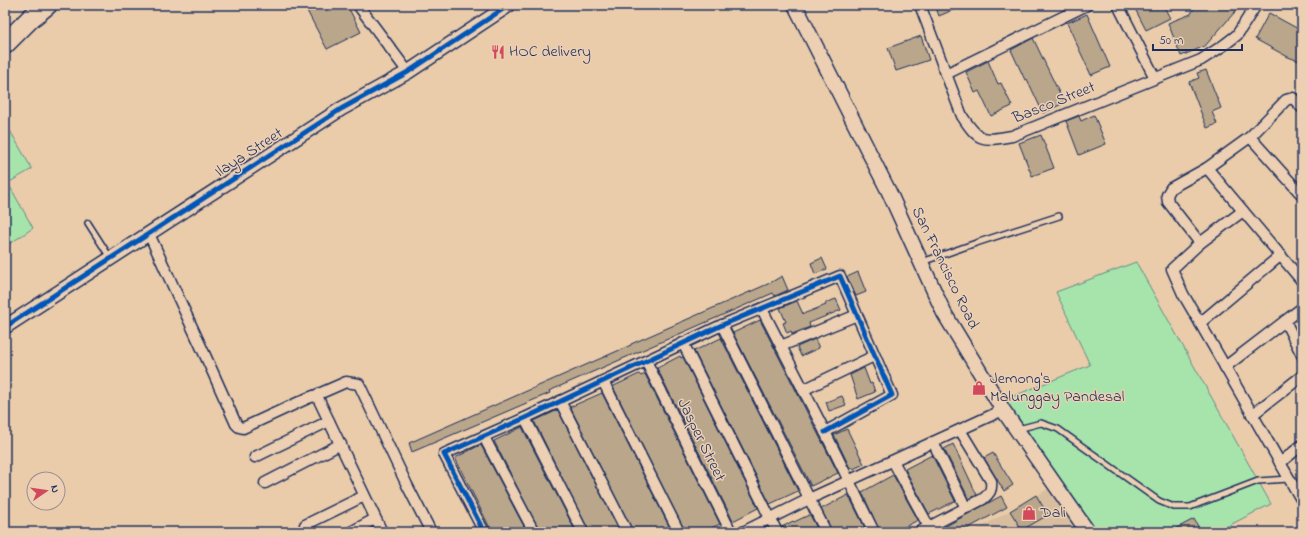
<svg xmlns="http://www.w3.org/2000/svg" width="1307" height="537" font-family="'Indie Flower',sans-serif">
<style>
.built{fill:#d8be9f}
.green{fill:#a7e4ac;stroke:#618a85}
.building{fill:#baa68a;stroke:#1b2f5e}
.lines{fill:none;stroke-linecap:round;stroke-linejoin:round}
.service-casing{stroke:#1b2f5e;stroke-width:8}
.minor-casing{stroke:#1b2f5e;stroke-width:13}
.tertiary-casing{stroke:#1b2f5e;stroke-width:16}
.secondary-casing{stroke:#1b2f5e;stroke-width:17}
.motorway-casing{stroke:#1b2f5e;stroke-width:22}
.service{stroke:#edcfb3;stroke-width:5}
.minor{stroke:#edcfb3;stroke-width:10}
.tertiary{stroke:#edcfb3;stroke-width:13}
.secondary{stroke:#edcfb3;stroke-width:14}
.motorway{stroke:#edcfb3;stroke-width:19}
.cycleway-casing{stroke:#edcfb3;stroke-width:8}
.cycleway{stroke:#0057b8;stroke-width:5}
.labels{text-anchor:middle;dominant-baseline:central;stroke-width:3;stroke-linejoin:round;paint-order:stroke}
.poi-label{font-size:16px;fill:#1b2f5e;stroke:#edcfb3;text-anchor:start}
.street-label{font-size:16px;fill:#1b2f5e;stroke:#edcfb3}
</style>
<rect width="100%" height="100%" fill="#eaccaa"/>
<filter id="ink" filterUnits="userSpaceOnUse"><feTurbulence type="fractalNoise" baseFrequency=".025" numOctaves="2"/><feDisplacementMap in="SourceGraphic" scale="8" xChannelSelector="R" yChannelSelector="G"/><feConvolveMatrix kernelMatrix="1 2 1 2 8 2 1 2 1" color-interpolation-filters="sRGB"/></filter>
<g filter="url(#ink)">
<!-- built -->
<polygon class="built" points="1050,488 1080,531 1077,532 972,532"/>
<!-- green -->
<g class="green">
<polygon points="5,122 32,169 8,183 33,228 5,247"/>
<polygon points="1136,262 1271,504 1216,532 1098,532 1004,400 1090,365 1056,292"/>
</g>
<!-- building -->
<g class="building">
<polygon points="304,5 347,5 361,32 327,49"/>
<polygon points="935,5 964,5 939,16"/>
<polygon points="1133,5 1163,5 1170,18 1146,30"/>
<polygon points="1195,5 1241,5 1205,46 1181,56 1168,23 1191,14"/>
<polygon points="1269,13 1302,31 1302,62 1288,57 1255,39"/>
<polygon points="1087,14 1110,67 1091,75 1067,23"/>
<polygon points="921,36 929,60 896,71 888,48"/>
<polygon points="1033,38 1064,103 1043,113 1027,79 1025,80 1011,50"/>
<polygon points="988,61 998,84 1001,83 1012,106 991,116 979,91 975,93 966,72"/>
<polygon points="1206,70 1221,108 1212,112 1217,124 1207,128 1189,82 1199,78 1197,73"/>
<polygon points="1094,115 1106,144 1079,155 1066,121 1079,116 1081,121"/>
<polygon points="1041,135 1054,168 1032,176 1019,143"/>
<polygon points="822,258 827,269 815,274 811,263"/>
<polygon points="858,272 866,292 856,296 847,277"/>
<polygon points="782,276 788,290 775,296 773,293 549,391 550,393 412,452 409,443 631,345 631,344 770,283"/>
<polygon points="836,299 841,310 809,323 810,327 792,334 791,331 787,333 783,323 786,322 780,308 797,301 803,314 826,305 825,303"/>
<polygon points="760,320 838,473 811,486 733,333"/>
<polygon points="721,338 798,491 770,504 694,351"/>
<polygon points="815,339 819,348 801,356 797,347"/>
<polygon points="680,356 681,358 683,357 758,508 733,521 657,368"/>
<polygon points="864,368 870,384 872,383 875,392 858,399 850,375"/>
<polygon points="639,374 641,376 645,374 720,524 702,532 685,532 613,387 614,386"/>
<polygon points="602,393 672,532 633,532 570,407"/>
<polygon points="842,396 846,405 829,411 826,402"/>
<polygon points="558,410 620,532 589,532 534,421"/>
<polygon points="522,427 576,532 540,532 494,441"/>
<polygon points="847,429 864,464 853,469 852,467 850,468 834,435"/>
<polygon points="953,444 977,495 969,499 944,449"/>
<polygon points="480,445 482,447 527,532 492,532 455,458"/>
<polygon points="993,453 1013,485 1004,491 984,458"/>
<polygon points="932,455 955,501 929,514 905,469"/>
<polygon points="893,475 918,520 895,532 880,532 862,492"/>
<polygon points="848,495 850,498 867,532 832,532 821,509"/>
<polygon points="1036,495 1048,515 1022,530 1010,511"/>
<polygon points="1001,496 1007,507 961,532 935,532"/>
<polygon points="809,515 810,515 819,532 783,532 782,527 793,521 794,522"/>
<polygon points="1194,519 1201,532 1169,532"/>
</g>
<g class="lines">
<defs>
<g id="service">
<polyline points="88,223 111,259"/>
<polyline points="922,262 976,243 1059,216"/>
<polyline points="1018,429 1041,423 1058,429 1159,501 1174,507 1190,507 1258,481 1289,479"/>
</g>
<g id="minor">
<polyline points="358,5 408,72"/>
<path d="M 920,5 L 962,116 C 979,142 982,141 1012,136 L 1201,60 L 1224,45 L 1237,35 L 1256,5"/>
<polyline points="1118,5 1155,78"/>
<polyline points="946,74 1087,5"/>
<polyline points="1302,108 1293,98 1286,100 1250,137 1207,168 1171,188 1167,195 1168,202 1200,243 1172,269 1183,294 1200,323 1302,501"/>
<polyline points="1250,137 1302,195"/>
<polyline points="1207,168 1302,281"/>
<polyline points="149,234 210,366 236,424 239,427 243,428 308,398 314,396 318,398 382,532"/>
<polyline points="1200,243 1243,211"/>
<polyline points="762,309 825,432 874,532"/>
<polyline points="1285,321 1302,355"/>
<polyline points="1200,323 1281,255"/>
<polyline points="722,325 826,532"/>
<polyline points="683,343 777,532"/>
<polyline points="781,346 857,315"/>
<polyline points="646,361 731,532"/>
<polyline points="1225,367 1302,308"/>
<polyline points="603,381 679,532"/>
<polyline points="803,390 874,356"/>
<polyline points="314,396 346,382 359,384 407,485 429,528"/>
<polyline points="560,401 627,532"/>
<polyline points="1252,415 1302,376"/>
<polyline points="525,418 583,532"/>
<polyline points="484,437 534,532"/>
<polyline points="933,442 966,508"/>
<polyline points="255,457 329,421"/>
<polyline points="893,461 929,527"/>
<polyline points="1280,463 1302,445"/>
<polyline points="265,483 341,444"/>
<polyline points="305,525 364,496"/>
<polyline points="351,532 375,519"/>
<polyline points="484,532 444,454 525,418 722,325 840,276 892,395 825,432"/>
<polyline points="743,532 809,499 1003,410"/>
<path d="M 919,532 L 983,499 C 990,493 992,490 991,481 L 960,430"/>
</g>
<polyline id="tertiary" points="5,327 341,109 408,72 509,5"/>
<polyline id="secondary" points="795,5 890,194 944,313 1003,410 1088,532"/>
<polyline id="motorway" points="5,44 31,18 47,5"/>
</defs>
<!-- service casing -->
<use href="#service" class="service-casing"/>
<!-- minor casing -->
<use href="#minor" class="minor-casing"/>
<!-- tertiary casing -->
<use href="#tertiary" class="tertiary-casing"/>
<!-- secondary casing -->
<use href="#secondary" class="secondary-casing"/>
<!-- motorway casing -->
<use href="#motorway" class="motorway-casing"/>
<!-- service -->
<use href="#service" class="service"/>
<!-- minor -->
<use href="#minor" class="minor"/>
<!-- tertiary -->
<use href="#tertiary" class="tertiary"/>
<!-- secondary -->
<use href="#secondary" class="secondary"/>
<!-- motorway -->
<use href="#motorway" class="motorway"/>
<defs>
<g id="cycleway">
<polyline points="5,327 341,109 408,72 509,5"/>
<polyline points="484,532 444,454 525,418 722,325 840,276 892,395 825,432"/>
</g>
</defs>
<!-- cycleway casing -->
<use href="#cycleway" class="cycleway-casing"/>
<!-- cycleway -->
<use href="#cycleway" class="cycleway"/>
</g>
</g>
<!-- icons -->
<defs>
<symbol id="restaurant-bare" viewBox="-9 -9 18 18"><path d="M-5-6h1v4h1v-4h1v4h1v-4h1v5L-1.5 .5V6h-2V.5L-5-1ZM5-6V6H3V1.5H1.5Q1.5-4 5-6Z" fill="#d1495b" stroke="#edcfb3" stroke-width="2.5" paint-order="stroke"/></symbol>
<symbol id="shop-bare" viewBox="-9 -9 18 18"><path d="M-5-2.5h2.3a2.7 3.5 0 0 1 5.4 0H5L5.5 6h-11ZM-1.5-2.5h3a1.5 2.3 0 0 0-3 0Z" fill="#d1495b" stroke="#edcfb3" stroke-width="2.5" paint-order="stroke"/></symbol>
</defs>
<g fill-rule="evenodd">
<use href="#restaurant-bare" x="488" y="42" width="20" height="20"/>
<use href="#shop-bare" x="969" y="378" width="20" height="20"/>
<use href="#shop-bare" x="1019" y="503" width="20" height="20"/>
</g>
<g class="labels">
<!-- poi labels -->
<g class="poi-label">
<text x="509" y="52">HOC delivery</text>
<text x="990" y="379">Jemong's<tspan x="990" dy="18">Malunggay Pandesal</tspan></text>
<text x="1040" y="513">Dali</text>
</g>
<!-- street labels -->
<g class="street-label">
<text transform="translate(1054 103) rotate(-22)">Basco Street</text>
<text transform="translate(249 153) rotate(-33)">Ilaya Street</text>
<text transform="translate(945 268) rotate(64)">San Francisco Road</text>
<text transform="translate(701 440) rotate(64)">Jasper Street</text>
</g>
</g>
<!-- margin -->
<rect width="1307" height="537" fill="none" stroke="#edcfb3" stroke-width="20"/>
<rect x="10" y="10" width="1287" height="517" fill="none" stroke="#1b2f5e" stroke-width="1.5" filter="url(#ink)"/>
<!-- north arrow -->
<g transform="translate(46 491) rotate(77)"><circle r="19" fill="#edcfb3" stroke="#998f91"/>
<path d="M0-3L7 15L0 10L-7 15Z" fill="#d1495b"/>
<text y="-6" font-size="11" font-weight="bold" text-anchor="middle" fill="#1b2f5e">N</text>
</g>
<!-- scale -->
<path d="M1153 44v6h89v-6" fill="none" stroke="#1b2f5e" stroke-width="2"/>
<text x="1159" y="44" font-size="12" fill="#1b2f5e" stroke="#edcfb3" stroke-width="3" paint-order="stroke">50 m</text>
</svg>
